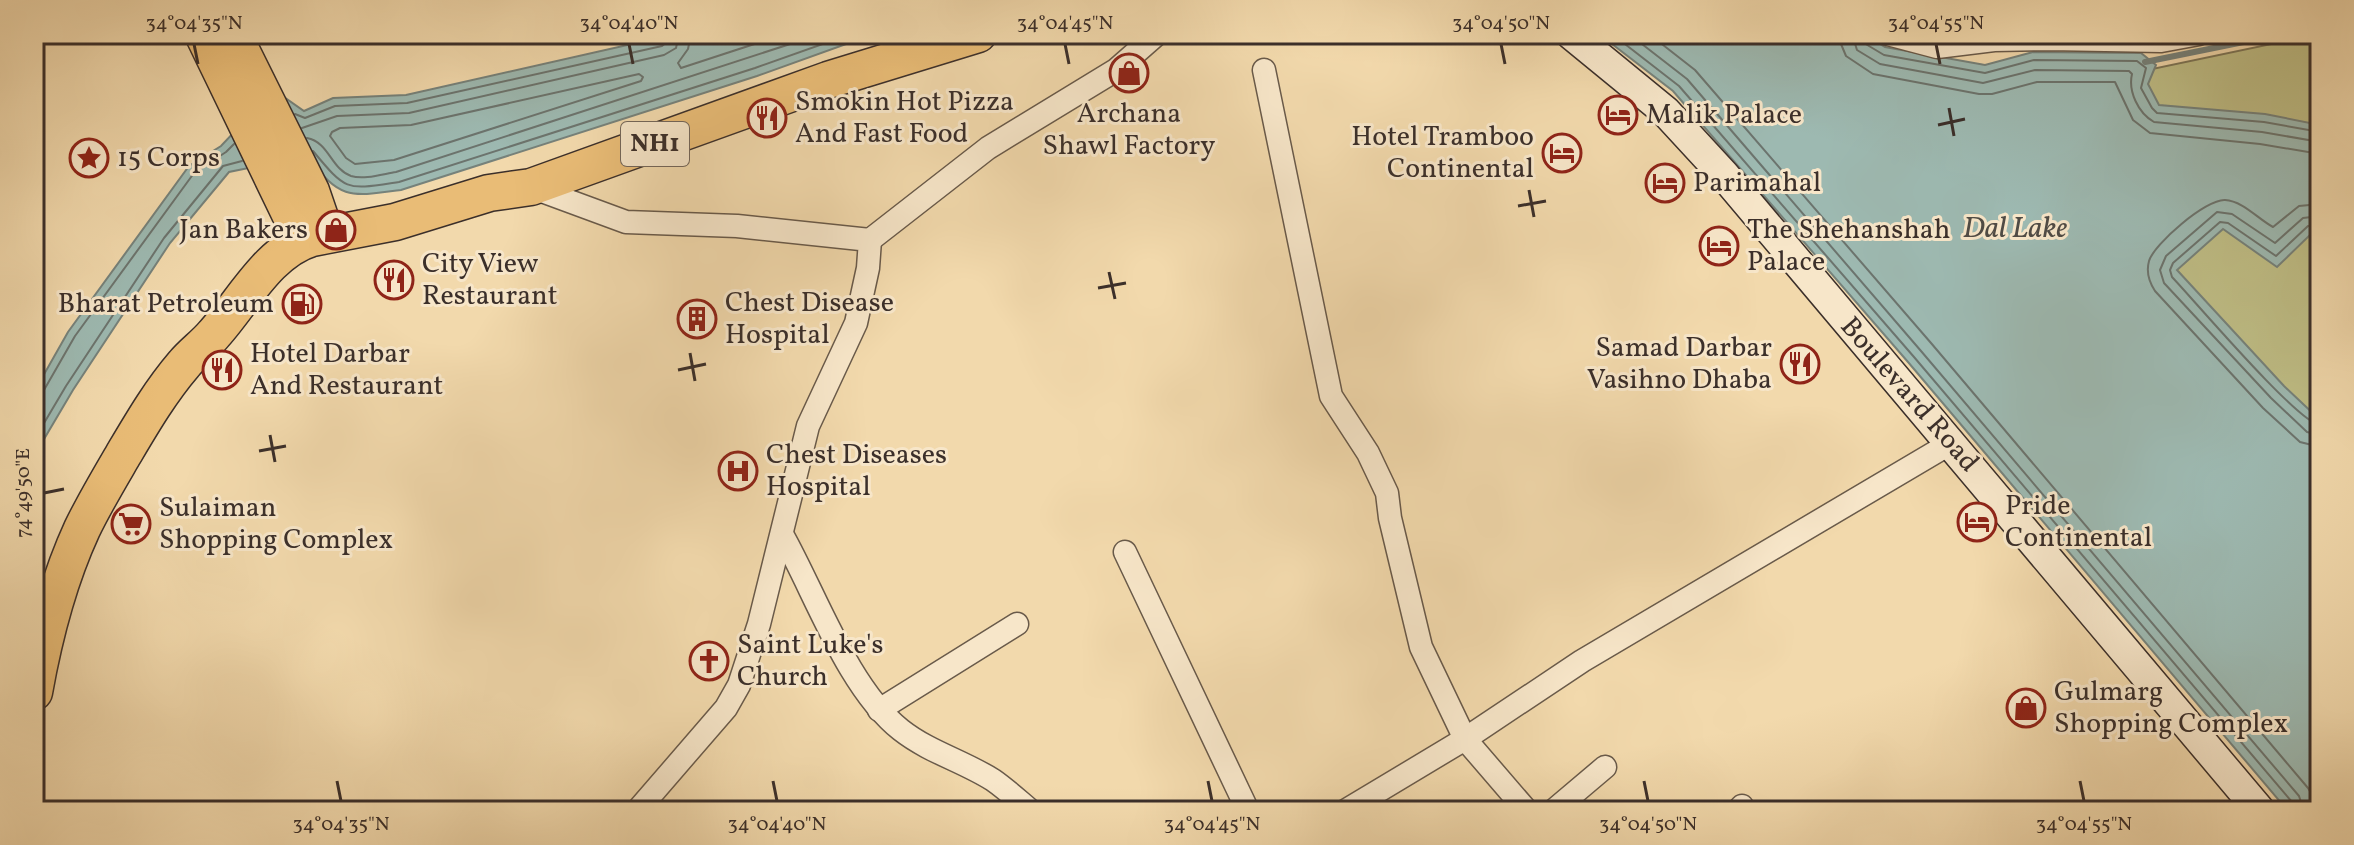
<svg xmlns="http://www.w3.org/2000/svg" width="2354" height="845" font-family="Vollkorn,serif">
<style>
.green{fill:#bfbe86;stroke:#7d7658;stroke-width:2}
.water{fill:#9db9b1;stroke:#76827b;stroke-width:2}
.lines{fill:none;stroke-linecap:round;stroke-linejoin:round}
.shore{stroke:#6c746e;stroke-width:2}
.stream{stroke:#76827b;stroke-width:6}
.minor-casing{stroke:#695a4a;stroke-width:25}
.secondary-casing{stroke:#3b2f2a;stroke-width:33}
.primary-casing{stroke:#3b2f2a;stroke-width:37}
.trunk-casing{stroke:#3b2f2a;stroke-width:39}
.minor{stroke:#f7e6c9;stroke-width:22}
.secondary{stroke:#f7e6c9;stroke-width:30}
.primary{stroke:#e9bc76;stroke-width:34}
.trunk{stroke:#e9bc76;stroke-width:36}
.ticks{fill:none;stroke:#3b2f2a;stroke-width:3}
.labels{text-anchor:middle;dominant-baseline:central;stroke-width:6;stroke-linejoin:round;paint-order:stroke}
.shield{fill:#f7e6c9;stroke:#73665a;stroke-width:2}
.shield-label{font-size:26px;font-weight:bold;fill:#3b2f2a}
.poi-label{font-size:28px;fill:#3b2f2a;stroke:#f7e6c9;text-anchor:start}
.street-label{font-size:28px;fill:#3b2f2a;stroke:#f7e6c9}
.water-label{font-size:30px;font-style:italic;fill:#4f4b45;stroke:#f7e6c9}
.neatline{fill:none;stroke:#3b2f2a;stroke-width:3}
.ticks-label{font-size:20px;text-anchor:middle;fill:#3b2f2a}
</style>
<rect width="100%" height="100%" fill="#f2d9ac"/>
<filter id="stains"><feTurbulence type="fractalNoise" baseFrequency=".0025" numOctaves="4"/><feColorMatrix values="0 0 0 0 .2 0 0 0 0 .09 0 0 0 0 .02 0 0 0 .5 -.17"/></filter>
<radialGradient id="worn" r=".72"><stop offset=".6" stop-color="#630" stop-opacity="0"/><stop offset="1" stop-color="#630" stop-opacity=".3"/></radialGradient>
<!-- green -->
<polygon class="green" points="2305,37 2320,38 2320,638 1857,131"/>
<!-- water -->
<g class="water">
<path d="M 676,34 L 874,34 L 757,76 L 401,190 C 350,197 339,200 308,156 L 229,172 L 170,243 L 73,390 L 34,456 L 34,392 L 68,332 L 189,166 L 221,146 L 274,90 L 304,111 L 333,98 L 406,95 Z"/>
<polygon points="1599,34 1864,34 1885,47 1985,65 2033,52 2141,53 2156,65 2148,84 2159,105 2265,114 2320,125 2320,243 2313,232 2277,267 2223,229 2177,270 2284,386 2320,420 2320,811 2288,811 1908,362 1673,91"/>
</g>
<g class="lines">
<!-- shore -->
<g class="shore">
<polyline points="691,34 688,49 678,63 681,68 785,34"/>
<polyline points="1612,34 1679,86 1914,357 2292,802 2294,811"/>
<polyline points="1629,34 1687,79 1921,351 2299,796 2304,811"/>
<polyline points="1649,34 1695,70 1931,343 2308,788 2314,798 2316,811"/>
<polyline points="1839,34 1841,44 1846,56 1873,74 1979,94 1992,94 2037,82 2115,82 2133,120 2150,133 2260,144 2320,154"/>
<path d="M 1852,34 L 1857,50 L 1880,64 L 1983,83 L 2035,70 L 2129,71 L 2132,74 C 2128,91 2138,113 2154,122 L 2262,132 L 2320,142"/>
<polyline points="1862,34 1864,43 1884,55 1985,73 2034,60 2137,61 2146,68 2141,88 2152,108 2157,113 2264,122 2320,132"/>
<polygon points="639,74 643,77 641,81 394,160 355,164 346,158 330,136 332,132 340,128 411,125"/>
<polyline points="295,114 305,118 335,106 407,103 662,46 668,41 669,34"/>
<polyline points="302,128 337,116 409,113 664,55 676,48 679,34"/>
<path d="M 307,138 C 329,142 331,169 351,176 C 364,180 383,174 396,172 L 821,34"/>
<path d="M 313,151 C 347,192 346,190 399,182 L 755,68 L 851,34"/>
<path d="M 2320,204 L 2299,206 L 2273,227 C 2258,219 2243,201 2225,200 C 2206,199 2154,244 2149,261 C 2146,272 2149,282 2155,291 L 2263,408 L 2300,442 L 2320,447"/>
<polyline points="2320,216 2303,218 2275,243 2232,214 2217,212 2166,256 2160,270 2164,283 2271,398 2307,432 2320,435"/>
<path d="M 2320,228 L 2314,225 L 2308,226 L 2276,256 L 2228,223 L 2220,222 L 2173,263 L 2170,270 L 2172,277 C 2194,300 2298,423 2320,425"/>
<polyline points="34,394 44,390 75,336 194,173 226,152 234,144"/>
<polyline points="34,440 66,386 164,238 223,166 242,161"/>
</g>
<!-- stream -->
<polyline class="stream" points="2145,62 2283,34"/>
<defs>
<g id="minor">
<polyline points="1888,34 1937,47 1994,40 2050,39 2161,41 2199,34"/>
<polyline points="1264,70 1331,396 1368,453 1387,493 1390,518 1421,647 1465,739 1527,811"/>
<polyline points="531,187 626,222 737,226 870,240 868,268 856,323 808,426 759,624 739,685 726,708 637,811"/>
<polyline points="870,240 988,148 1116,70 1157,34"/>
<path d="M 783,536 C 816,595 848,688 901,730 C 929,752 963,761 993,780 C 1006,789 1019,801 1031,811"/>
<polyline points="1125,552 1248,811"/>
<polyline points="879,710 1017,624"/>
<polyline points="1345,811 1465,739 1582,661 1951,443"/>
<polyline points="1553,811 1605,767"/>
<polyline points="1737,811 1742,806"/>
</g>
<polyline id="secondary" points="1571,34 1665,111 1724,175 2260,811"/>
<g id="primary">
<polyline points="202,34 302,241"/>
<polyline points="234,34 312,191 327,235"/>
</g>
<path id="trunk" d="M 34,692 C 44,636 58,581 82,529 C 94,504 109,479 123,455 C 142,423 160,392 184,364 C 193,353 205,345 214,334 C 243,302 268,251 312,238 L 395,222 L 489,193 L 531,187 L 828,80 L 978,34"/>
</defs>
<!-- minor casing -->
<use href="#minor" class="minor-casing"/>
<!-- secondary casing -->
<use href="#secondary" class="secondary-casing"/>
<!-- primary casing -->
<use href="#primary" class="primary-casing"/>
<!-- trunk casing -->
<use href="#trunk" class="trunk-casing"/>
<!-- minor -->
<use href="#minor" class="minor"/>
<!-- secondary -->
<use href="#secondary" class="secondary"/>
<!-- primary -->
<use href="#primary" class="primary"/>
<!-- trunk -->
<use href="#trunk" class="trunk"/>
</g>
<!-- ticks -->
<path class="ticks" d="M 194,44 L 198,64M 629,44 L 633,64M 1065,44 L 1069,64M 1501,44 L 1505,64M 1936,44 L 1940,64M 1949,108 L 1954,136M 1938,125 L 1965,119M 1529,190 L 1534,217M 1518,206 L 1546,201M 1109,272 L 1115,299M 1098,288 L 1126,283M 690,353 L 695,381M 678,370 L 706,364M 270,435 L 275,462M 259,451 L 286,446M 44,493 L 64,489M 337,781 L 341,801M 773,781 L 777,801M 1208,781 L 1212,801M 1644,781 L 1648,801M 2080,781 L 2084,801"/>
<!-- icons -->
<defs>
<symbol id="shop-ring" viewBox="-11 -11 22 22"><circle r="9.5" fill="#f7e6c9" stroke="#8f2418" stroke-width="1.5"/><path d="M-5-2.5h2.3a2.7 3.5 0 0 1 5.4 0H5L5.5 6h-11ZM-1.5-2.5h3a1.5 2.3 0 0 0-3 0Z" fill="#8f2418"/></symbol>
<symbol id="hotel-ring" viewBox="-11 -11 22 22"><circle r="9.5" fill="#f7e6c9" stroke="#8f2418" stroke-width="1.5"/><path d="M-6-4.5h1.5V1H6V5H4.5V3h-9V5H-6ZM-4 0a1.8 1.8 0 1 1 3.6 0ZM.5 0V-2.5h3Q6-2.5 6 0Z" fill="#8f2418"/></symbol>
<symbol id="restaurant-ring" viewBox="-11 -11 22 22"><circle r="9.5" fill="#f7e6c9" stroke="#8f2418" stroke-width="1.5"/><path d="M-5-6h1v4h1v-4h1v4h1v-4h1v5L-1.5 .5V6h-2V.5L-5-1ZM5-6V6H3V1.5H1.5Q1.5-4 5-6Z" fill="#8f2418"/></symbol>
<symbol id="sight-ring" viewBox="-11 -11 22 22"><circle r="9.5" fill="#f7e6c9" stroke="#8f2418" stroke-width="1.5"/><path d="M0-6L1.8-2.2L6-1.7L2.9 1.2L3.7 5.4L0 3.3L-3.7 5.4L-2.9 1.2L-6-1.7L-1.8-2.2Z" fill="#8f2418"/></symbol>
<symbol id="fuel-ring" viewBox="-11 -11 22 22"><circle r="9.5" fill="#f7e6c9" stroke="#8f2418" stroke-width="1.5"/><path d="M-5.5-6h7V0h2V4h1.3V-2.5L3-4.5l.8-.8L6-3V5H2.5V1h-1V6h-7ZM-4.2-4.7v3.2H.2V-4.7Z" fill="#8f2418"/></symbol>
<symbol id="building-ring" viewBox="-11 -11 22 22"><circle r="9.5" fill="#f7e6c9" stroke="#8f2418" stroke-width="1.5"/><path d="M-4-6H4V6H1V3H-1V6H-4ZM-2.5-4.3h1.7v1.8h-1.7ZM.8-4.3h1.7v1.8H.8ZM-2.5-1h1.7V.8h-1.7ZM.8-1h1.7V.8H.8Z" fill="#8f2418"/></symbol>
<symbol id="hospital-ring" viewBox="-11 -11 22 22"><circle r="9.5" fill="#f7e6c9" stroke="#8f2418" stroke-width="1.5"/><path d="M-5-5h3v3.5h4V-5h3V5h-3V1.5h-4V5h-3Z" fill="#8f2418"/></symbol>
<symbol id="supermarket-ring" viewBox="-11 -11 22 22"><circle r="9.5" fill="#f7e6c9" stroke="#8f2418" stroke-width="1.5"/><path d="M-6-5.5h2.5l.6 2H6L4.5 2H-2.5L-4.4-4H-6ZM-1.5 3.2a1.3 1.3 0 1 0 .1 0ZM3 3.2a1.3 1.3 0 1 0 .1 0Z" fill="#8f2418"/></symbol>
<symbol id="church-ring" viewBox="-11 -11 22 22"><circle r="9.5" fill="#f7e6c9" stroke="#8f2418" stroke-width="1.5"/><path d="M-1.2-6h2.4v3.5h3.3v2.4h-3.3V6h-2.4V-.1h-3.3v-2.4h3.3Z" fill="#8f2418"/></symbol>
</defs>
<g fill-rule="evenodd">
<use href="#shop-ring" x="1107" y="51" width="44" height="44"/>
<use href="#hotel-ring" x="1596" y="93" width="44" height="44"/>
<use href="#restaurant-ring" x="745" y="96" width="44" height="44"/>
<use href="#hotel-ring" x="1540" y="131" width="44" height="44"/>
<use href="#sight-ring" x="67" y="136" width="44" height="44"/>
<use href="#hotel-ring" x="1643" y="161" width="44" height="44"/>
<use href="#shop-ring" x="314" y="208" width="44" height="44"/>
<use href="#hotel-ring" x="1697" y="224" width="44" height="44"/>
<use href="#restaurant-ring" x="372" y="258" width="44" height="44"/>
<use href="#fuel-ring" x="280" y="282" width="44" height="44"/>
<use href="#building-ring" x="675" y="297" width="44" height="44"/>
<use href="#restaurant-ring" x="1778" y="342" width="44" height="44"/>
<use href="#restaurant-ring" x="200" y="348" width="44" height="44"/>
<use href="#hospital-ring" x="716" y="449" width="44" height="44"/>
<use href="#hotel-ring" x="1955" y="500" width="44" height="44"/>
<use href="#supermarket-ring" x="109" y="502" width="44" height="44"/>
<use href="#church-ring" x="687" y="639" width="44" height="44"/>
<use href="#shop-ring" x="2004" y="686" width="44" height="44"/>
</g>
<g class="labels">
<!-- shield labels -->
<rect class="shield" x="621" y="122" width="68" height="44" rx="6"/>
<g class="shield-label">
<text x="655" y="144">NH1</text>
</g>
<!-- poi labels -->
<g class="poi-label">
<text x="795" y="102">Smokin Hot Pizza<tspan x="795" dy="32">And Fast Food</tspan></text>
<text x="1129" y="114" text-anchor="middle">Archana<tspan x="1129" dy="32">Shawl Factory</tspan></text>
<text x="1646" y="115">Malik Palace</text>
<text x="1534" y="137" text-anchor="end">Hotel Tramboo<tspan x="1534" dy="32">Continental</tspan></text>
<text x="117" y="158">15 Corps</text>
<text x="1693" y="183">Parimahal</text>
<text x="308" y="230" text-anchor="end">Jan Bakers</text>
<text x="1747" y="230">The Shehanshah<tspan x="1747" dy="32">Palace</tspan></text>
<text x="422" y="264">City View<tspan x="422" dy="32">Restaurant</tspan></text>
<text x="725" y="303">Chest Disease<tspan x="725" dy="32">Hospital</tspan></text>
<text x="274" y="304" text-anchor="end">Bharat Petroleum</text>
<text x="1772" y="348" text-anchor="end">Samad Darbar<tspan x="1772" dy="32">Vasihno Dhaba</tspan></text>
<text x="250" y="354">Hotel Darbar<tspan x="250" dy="32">And Restaurant</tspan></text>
<text x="766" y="455">Chest Diseases<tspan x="766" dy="32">Hospital</tspan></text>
<text x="2005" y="506">Pride<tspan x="2005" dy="32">Continental</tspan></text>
<text x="159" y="508">Sulaiman<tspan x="159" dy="32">Shopping Complex</tspan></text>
<text x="737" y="645">Saint Luke's<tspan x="737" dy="32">Church</tspan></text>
<text x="2054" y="692">Gulmarg<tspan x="2054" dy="32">Shopping Complex</tspan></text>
</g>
<!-- street labels -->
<g class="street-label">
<text transform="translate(1909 395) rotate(49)">Boulevard Road</text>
</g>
<!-- water labels -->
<g class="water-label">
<text x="2015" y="229">Dal Lake</text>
</g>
</g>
<!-- margin -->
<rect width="2354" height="845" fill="none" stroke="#f2d9ac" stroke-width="88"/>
<rect x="44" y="44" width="2266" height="757" class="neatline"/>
<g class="ticks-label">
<text x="194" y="29">34°04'35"N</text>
<text x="629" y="29">34°04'40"N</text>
<text x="1065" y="29">34°04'45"N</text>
<text x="1501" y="29">34°04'50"N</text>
<text x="1936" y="29">34°04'55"N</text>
<text transform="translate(22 493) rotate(-90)" y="7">74°49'50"E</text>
<text x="341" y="830">34°04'35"N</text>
<text x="777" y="830">34°04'40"N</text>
<text x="1212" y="830">34°04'45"N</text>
<text x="1648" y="830">34°04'50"N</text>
<text x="2084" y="830">34°04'55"N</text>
</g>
<rect width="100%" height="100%" filter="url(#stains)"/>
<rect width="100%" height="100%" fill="url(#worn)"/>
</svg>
